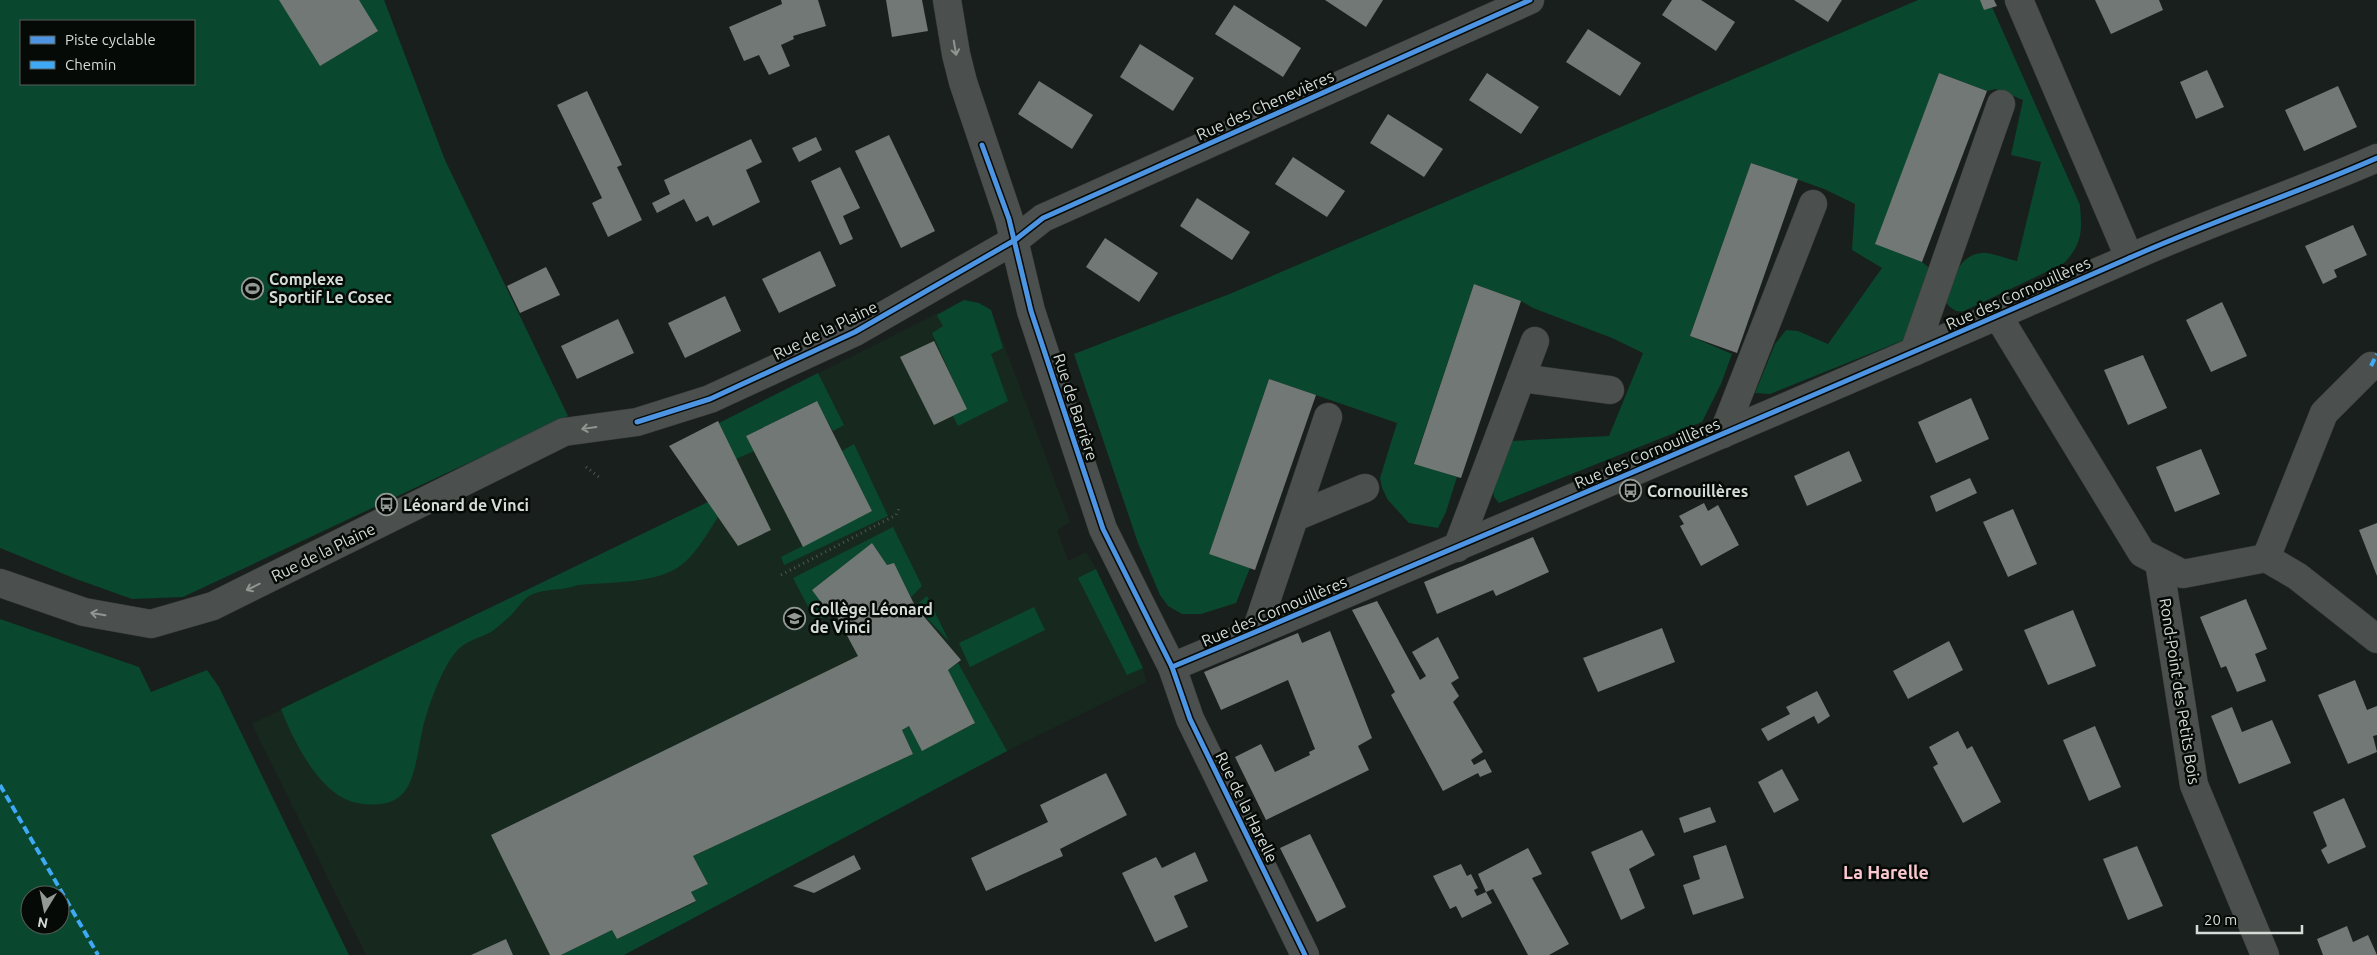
<svg xmlns="http://www.w3.org/2000/svg" width="2377" height="955" font-family="Ubuntu,sans-serif">
<style>
.built{fill:#17291f}
.green{fill:#09472e;fill-rule:evenodd}
.building{fill:#727875}
.lines{fill:none;stroke-linecap:round;stroke-linejoin:round}
.minor-casing{stroke:#363b38;stroke-width:29}
.path{stroke:#525654;stroke-width:3;stroke-dasharray:1 4;stroke-linecap:butt}
.minor{stroke:#4b4f4d;stroke-width:28}
.quiet{stroke:#3fa9f5;stroke-width:4;stroke-dasharray:8 4;stroke-linecap:butt}
.cycleway-casing{stroke:#060a07;stroke-width:8}
.cycleway{stroke:#4d94e3;stroke-width:5}
.oneway{stroke:#909692}
.labels{text-anchor:middle;dominant-baseline:central;stroke-width:5;stroke-linejoin:round;paint-order:stroke}
.street-label{font-size:16px;fill:#d4dcd7;stroke:#060a07}
.poi-label{font-size:16px;font-weight:bold;fill:#d4dcd7;stroke:#060a07;text-anchor:start}
.neighbourhood-label{font-size:18px;font-weight:bold;fill:#fcc8d0;stroke:#060a07}
</style>
<rect width="100%" height="100%" fill="#191f1c"/>
<!-- built -->
<polygon class="built" points="964,300 979,303 991,310 1070,522 1057,530 1068,561 1086,552 1096,569 1143,668 1146,682 1007,751 624,955 366,955 252,724 708,502 669,446 718,421 720,423"/>
<!-- green -->
<g class="green">
<path d="M 0,0 L 384,0 L 445,160 L 568,416 L 183,597 L 132,599 L 76,579 L 0,548 ZM 21,21 L 194,21 L 194,84 L 21,84 Z"/>
<path d="M 1918,0 L 1980,0 L 1992,7 L 2080,205 C 2082,231 2083,244 2063,264 L 1964,311 C 1956,313 1952,309 1946,303 C 1950,281 1960,251 1986,253 C 1996,254 2007,259 2017,261 L 2041,162 L 2011,155 L 2023,100 L 1996,89 L 1987,91 L 1939,73 L 1876,244 L 1922,262 L 1931,269 L 1914,336 L 1770,394 L 1755,393 L 1775,344 L 1786,330 L 1798,331 L 1828,344 L 1882,268 L 1852,250 L 1855,204 L 1824,189 L 1751,163 L 1690,336 L 1732,354 L 1721,384 L 1702,422 L 1499,503 L 1494,497 L 1493,491 L 1511,441 L 1609,436 L 1643,353 L 1612,338 L 1533,308 L 1521,301 L 1474,284 L 1414,463 L 1457,477 L 1446,512 L 1438,528 L 1409,523 L 1388,500 L 1382,488 L 1380,478 L 1397,423 L 1269,379 L 1209,554 L 1250,568 L 1236,603 L 1201,614 L 1182,614 L 1168,606 L 1160,595 L 1138,543 L 1074,354 L 1232,293 Z"/>
<polygon points="964,300 979,303 991,310 1003,348 991,354 1008,401 958,426 953,416 966,409 932,333 943,326 937,315"/>
<polygon points="818,373 844,425 833,431 816,401 746,436 754,451 736,459 719,423"/>
<polygon points="854,444 888,516 784,565 781,557 872,511 842,451"/>
<path d="M 708,502 L 718,517 C 708,532 696,555 680,566 C 655,584 608,582 578,585 C 564,591 547,588 533,594 C 523,598 517,610 509,617 C 503,622 497,628 491,632 C 482,637 469,640 461,647 C 444,660 426,711 422,732 C 413,774 414,813 357,803 C 320,796 293,740 281,709 Z"/>
<polygon points="893,527 922,586 911,597 894,564 887,565 872,543 812,590 831,615 815,620 793,578"/>
<polygon points="1096,569 1143,668 1127,675 1078,578"/>
<polygon points="927,596 949,641 915,606"/>
<polygon points="1034,607 1045,630 970,667 959,643"/>
<path d="M 0,619 L 139,667 L 151,692 L 207,670 L 219,687 L 349,955 L 0,955 ZM 30,895 L 60,895 L 60,925 L 30,925 Z"/>
<polygon points="958,663 1007,751 624,955 561,955 612,930 617,939 696,902 691,892 708,884 693,856 913,754 902,730 909,726 922,750 974,724 948,670"/>
</g>
<!-- building -->
<g class="building">
<polygon points="279,0 359,0 378,31 320,66"/>
<polygon points="781,0 818,0 826,26 793,36 794,39 781,45 790,66 769,75 759,55 744,61 729,27 782,4"/>
<polygon points="886,0 922,0 928,31 892,37"/>
<polygon points="1325,0 1383,0 1366,27"/>
<polygon points="1672,0 1701,0 1735,22 1716,51 1662,15"/>
<polygon points="1794,0 1842,0 1828,22"/>
<polygon points="1980,0 1994,0 1997,6 1984,10"/>
<polygon points="2095,0 2159,0 2163,10 2111,34"/>
<polygon points="1234,5 1301,48 1283,77 1215,34"/>
<polygon points="1588,29 1641,63 1620,96 1566,62"/>
<polygon points="1140,44 1194,78 1173,111 1120,77"/>
<polygon points="2207,70 2224,107 2196,119 2180,82"/>
<polygon points="1487,73 1539,107 1521,134 1469,100"/>
<polygon points="1939,73 1987,91 1922,262 1875,244"/>
<polygon points="1039,81 1093,115 1072,149 1018,114"/>
<polygon points="2338,86 2357,127 2304,151 2285,110"/>
<polygon points="587,91 622,165 617,167 642,220 608,237 592,203 602,198 557,105"/>
<polygon points="1388,114 1443,149 1424,177 1370,143"/>
<polygon points="889,135 935,231 901,248 855,151"/>
<polygon points="816,137 822,150 799,162 792,148"/>
<polygon points="751,139 762,162 746,170 760,202 713,226 708,216 696,222 684,199 657,213 652,203 670,194 664,180"/>
<polygon points="1293,157 1345,191 1327,217 1275,184"/>
<polygon points="1751,163 1798,179 1737,353 1690,336"/>
<polygon points="840,167 860,208 843,216 853,239 840,245 811,181"/>
<polygon points="1197,198 1250,232 1232,260 1180,226"/>
<polygon points="2353,225 2367,255 2334,270 2337,277 2323,284 2305,246"/>
<polygon points="1105,238 1158,273 1139,302 1086,267"/>
<polygon points="820,251 836,286 779,313 762,279"/>
<polygon points="546,267 560,295 520,313 507,286"/>
<polygon points="1474,284 1521,301 1461,478 1414,464"/>
<polygon points="725,296 741,331 685,358 668,323"/>
<polygon points="2222,302 2247,356 2211,372 2186,320"/>
<polygon points="618,319 634,353 577,379 561,346"/>
<polygon points="934,341 967,409 934,425 900,357"/>
<polygon points="2143,355 2167,408 2128,425 2104,370"/>
<polygon points="1269,379 1316,395 1255,570 1209,554"/>
<polygon points="1971,398 1989,439 1936,463 1918,422"/>
<polygon points="817,401 872,511 803,547 746,436"/>
<polygon points="718,421 771,530 738,546 669,446"/>
<polygon points="2201,449 2220,494 2175,512 2156,467"/>
<polygon points="1849,451 1862,481 1807,506 1794,476"/>
<polygon points="1970,478 1977,493 1936,512 1930,496"/>
<polygon points="1704,503 1708,511 1718,505 1739,545 1701,566 1680,526 1684,524 1679,516"/>
<polygon points="2013,509 2037,564 2008,577 1983,522"/>
<polygon points="2377,523 2377,576 2359,530"/>
<polygon points="1533,537 1549,572 1496,596 1493,590 1437,614 1424,582"/>
<polygon points="872,543 887,565 894,563 915,606 961,660 948,670 975,723 922,751 909,726 902,730 913,754 693,856 708,884 691,892 696,901 617,939 612,930 561,955 550,955 491,835 858,656 836,615 832,617 812,590"/>
<polygon points="2246,599 2267,649 2255,654 2266,681 2237,692 2226,666 2221,668 2200,617"/>
<polygon points="1377,601 1420,680 1426,676 1412,652 1438,637 1459,678 1451,683 1459,696 1453,702 1483,752 1471,760 1474,765 1485,759 1492,772 1480,777 1478,773 1443,791 1391,695 1395,692 1352,610"/>
<polygon points="2073,610 2096,666 2048,685 2024,630"/>
<polygon points="1662,628 1675,662 1598,692 1583,658"/>
<polygon points="1330,631 1372,738 1358,746 1369,770 1266,820 1235,757 1261,744 1275,772 1310,755 1309,752 1315,749 1288,680 1221,710 1204,672 1298,633 1302,643"/>
<polygon points="1949,641 1963,670 1908,699 1893,671"/>
<polygon points="2355,680 2367,710 2377,706 2377,735 2373,736 2377,752 2348,764 2318,695"/>
<polygon points="1817,691 1830,716 1818,724 1814,716 1768,741 1761,729 1790,714 1786,707"/>
<polygon points="2232,707 2242,732 2272,720 2291,763 2239,784 2211,716"/>
<polygon points="2095,726 2121,787 2089,801 2063,740"/>
<polygon points="1958,731 1967,749 1972,746 2001,802 1963,823 1933,767 1938,764 1929,747"/>
<polygon points="1782,769 1799,800 1774,813 1758,782"/>
<polygon points="1106,773 1127,815 1060,849 1063,856 986,891 971,858 1048,822 1040,805"/>
<polygon points="2344,798 2366,847 2328,864 2321,850 2327,846 2313,812"/>
<polygon points="1710,807 1716,822 1684,833 1679,818"/>
<polygon points="1642,830 1655,855 1629,869 1645,908 1621,920 1591,852"/>
<polygon points="1310,834 1346,907 1317,922 1280,848"/>
<polygon points="1726,845 1744,898 1693,915 1683,885 1700,879 1693,856"/>
<polygon points="2137,846 2163,906 2128,920 2103,859"/>
<polygon points="1528,848 1542,874 1532,878 1569,944 1549,955 1528,955 1493,889 1486,892 1492,903 1462,918 1456,906 1450,909 1433,876 1461,864 1467,876 1471,874 1478,888 1474,890 1477,896 1486,892 1478,874"/>
<polygon points="1195,852 1208,881 1174,896 1188,927 1155,942 1122,873 1156,857 1162,868"/>
<polygon points="854,855 861,869 814,893 793,886"/>
<polygon points="2347,926 2353,942 2368,935 2377,955 2323,955 2317,939"/>
<polygon points="506,939 513,955 471,955"/>
</g>
<g class="lines">
<defs>
<g id="minor">
<polyline points="947,0 956,54 963,82 1009,219 1031,311 1103,529 1172,667 1190,719 1305,955"/>
<polyline points="2019,0 2129,257"/>
<polyline points="1998,316 2142,553 2183,574 2266,558 2297,576 2377,639"/>
<polyline points="1914,352 2001,104"/>
<polyline points="1521,378 1610,390"/>
<polyline points="1723,434 1813,204"/>
<polyline points="1295,517 1365,488"/>
<polyline points="1457,548 1535,341"/>
<polyline points="2266,558 2324,413 2371,366"/>
<polyline points="2159,562 2194,785 2265,955"/>
<polyline points="0,583 84,612 151,624 213,606 564,432 637,422 710,399 855,332 1015,240 1043,218 1530,0"/>
<polyline points="1256,631 1328,417"/>
<path d="M 1172,667 C 1491,533 1810,398 2127,259 C 2209,222 2295,194 2377,158"/>
</g>
</defs>
<!-- minor casing -->
<use href="#minor" class="minor-casing"/>
<!-- path -->
<g class="path">
<polyline points="586,467 599,477"/>
<polyline points="781,575 896,515 900,506"/>
</g>
<!-- minor -->
<use href="#minor" class="minor"/>
<!-- quiet -->
<g class="quiet">
<polyline points="2371,366 2377,354"/>
<polyline points="0,785 98,955"/>
</g>
<defs>
<g id="cycleway">
<polyline points="982,145 1009,219 1031,311 1103,529 1172,667 1190,719 1305,955"/>
<polyline points="637,422 710,399 855,332 1015,240 1043,218 1530,0"/>
<path d="M 1172,667 C 1491,533 1810,398 2127,259 C 2209,222 2295,194 2377,158"/>
</g>
</defs>
<!-- cycleway casing -->
<use href="#cycleway" class="cycleway-casing"/>
<!-- cycleway -->
<use href="#cycleway" class="cycleway"/>
</g>
<!-- one-way arrows -->
<defs><path id="oneway-shaft" d="M-6 0H5M1.5-3L5.5 0L1.5 3" fill="none" stroke-width="1.6" stroke-linecap="round" stroke-linejoin="round" transform="scale(1.25)"/></defs>
<g class="oneway">
<use href="#oneway-shaft" transform="translate(955 48) rotate(80)"/>
<use href="#oneway-shaft" transform="translate(589 428) rotate(172)"/>
<use href="#oneway-shaft" transform="translate(253 587) rotate(154)"/>
<use href="#oneway-shaft" transform="translate(98 614) rotate(-170)"/>
</g>
<!-- icons -->
<defs>
<symbol id="stadium-ring" viewBox="-11 -11 22 22"><circle r="9.5" fill="#060a07" stroke="#939a96" stroke-width="1.5"/><path d="M0-5a6.5 5 0 1 0 0 10a6.5 5 0 1 0 0-10ZM-3.5-1.8h7v3.6h-7Z" fill="#939a96"/></symbol>
<symbol id="bus-ring" viewBox="-11 -11 22 22"><circle r="9.5" fill="#060a07" stroke="#939a96" stroke-width="1.5"/><path d="M-5-6H5V4H4V6H2V4H-2V6H-4V4H-5ZM-3.5-4V0h7V-4ZM-3.5 1.2v1.5H-2V1.2ZM2 1.2v1.5H3.5V1.2Z" fill="#939a96"/></symbol>
<symbol id="school-ring" viewBox="-11 -11 22 22"><circle r="9.5" fill="#060a07" stroke="#939a96" stroke-width="1.5"/><path d="M0-5L7-2L0 1L-7-2ZM-4 1L0 2.5L4 1V4Q0 6-4 4Z" fill="#939a96"/></symbol>
</defs>
<g fill-rule="evenodd">
<use href="#stadium-ring" x="240" y="276" width="25" height="25"/>
<use href="#bus-ring" x="1618" y="478" width="25" height="25"/>
<use href="#bus-ring" x="374" y="492" width="25" height="25"/>
<use href="#school-ring" x="782" y="606" width="25" height="25"/>
</g>
<g class="labels">
<!-- street labels -->
<g class="street-label">
<text transform="translate(1265 105) rotate(-24)">Rue des Chenevières</text>
<text transform="translate(2018 293) rotate(-24)">Rue des Cornouillères</text>
<text transform="translate(825 330) rotate(-26)">Rue de la Plaine</text>
<text transform="translate(1076 407) rotate(72)">Rue de Barrière</text>
<text transform="translate(1647 453) rotate(-23)">Rue des Cornouillères</text>
<text transform="translate(323 552) rotate(-26)">Rue de la Plaine</text>
<text transform="translate(1274 611) rotate(-23)">Rue des Cornouillères</text>
<text transform="translate(2180 691) rotate(81)">Rond-Point des Petits Bois</text>
<text transform="translate(1247 807) rotate(64)">Rue de la Harelle</text>
</g>
<!-- poi labels -->
<g class="poi-label">
<text x="269" y="279">Complexe<tspan x="269" dy="18">Sportif Le Cosec</tspan></text>
<text x="1647" y="491">Cornouillères</text>
<text x="403" y="505">Léonard de Vinci</text>
<text x="810" y="609">Collège Léonard<tspan x="810" dy="18">de Vinci</tspan></text>
</g>
<!-- neighbourhood labels -->
<g class="neighbourhood-label">
<text x="1886" y="872">La Harelle</text>
</g>
</g>
<!-- legend -->
<rect x="20" y="20" width="175" height="65" fill="#060a07" stroke="#585e5a"/>
<rect x="30" y="36" width="25" height="8" fill="#4d94e3" stroke="#585e5a"/>
<text x="65" y="45" font-size="15" fill="#d4dcd7">Piste cyclable</text>
<rect x="30" y="61" width="25" height="8" fill="#3fa9f5" stroke="#585e5a"/>
<text x="65" y="70" font-size="15" fill="#d4dcd7">Chemin</text>
<!-- north arrow -->
<g transform="translate(45 910) rotate(190)"><circle r="24" fill="#060a07" stroke="#585e5a"/>
<path d="M0-4L9 19L0 12L-9 19Z" fill="#939a96"/>
<text y="-8" font-size="14" font-weight="bold" text-anchor="middle" fill="#d4dcd7">N</text>
</g>
<!-- scale -->
<path d="M2197 925v8h105v-8" fill="none" stroke="#d4dcd7" stroke-width="2.5"/>
<text x="2204" y="925" font-size="15" fill="#d4dcd7" stroke="#060a07" stroke-width="4" paint-order="stroke">20 m</text>
</svg>
